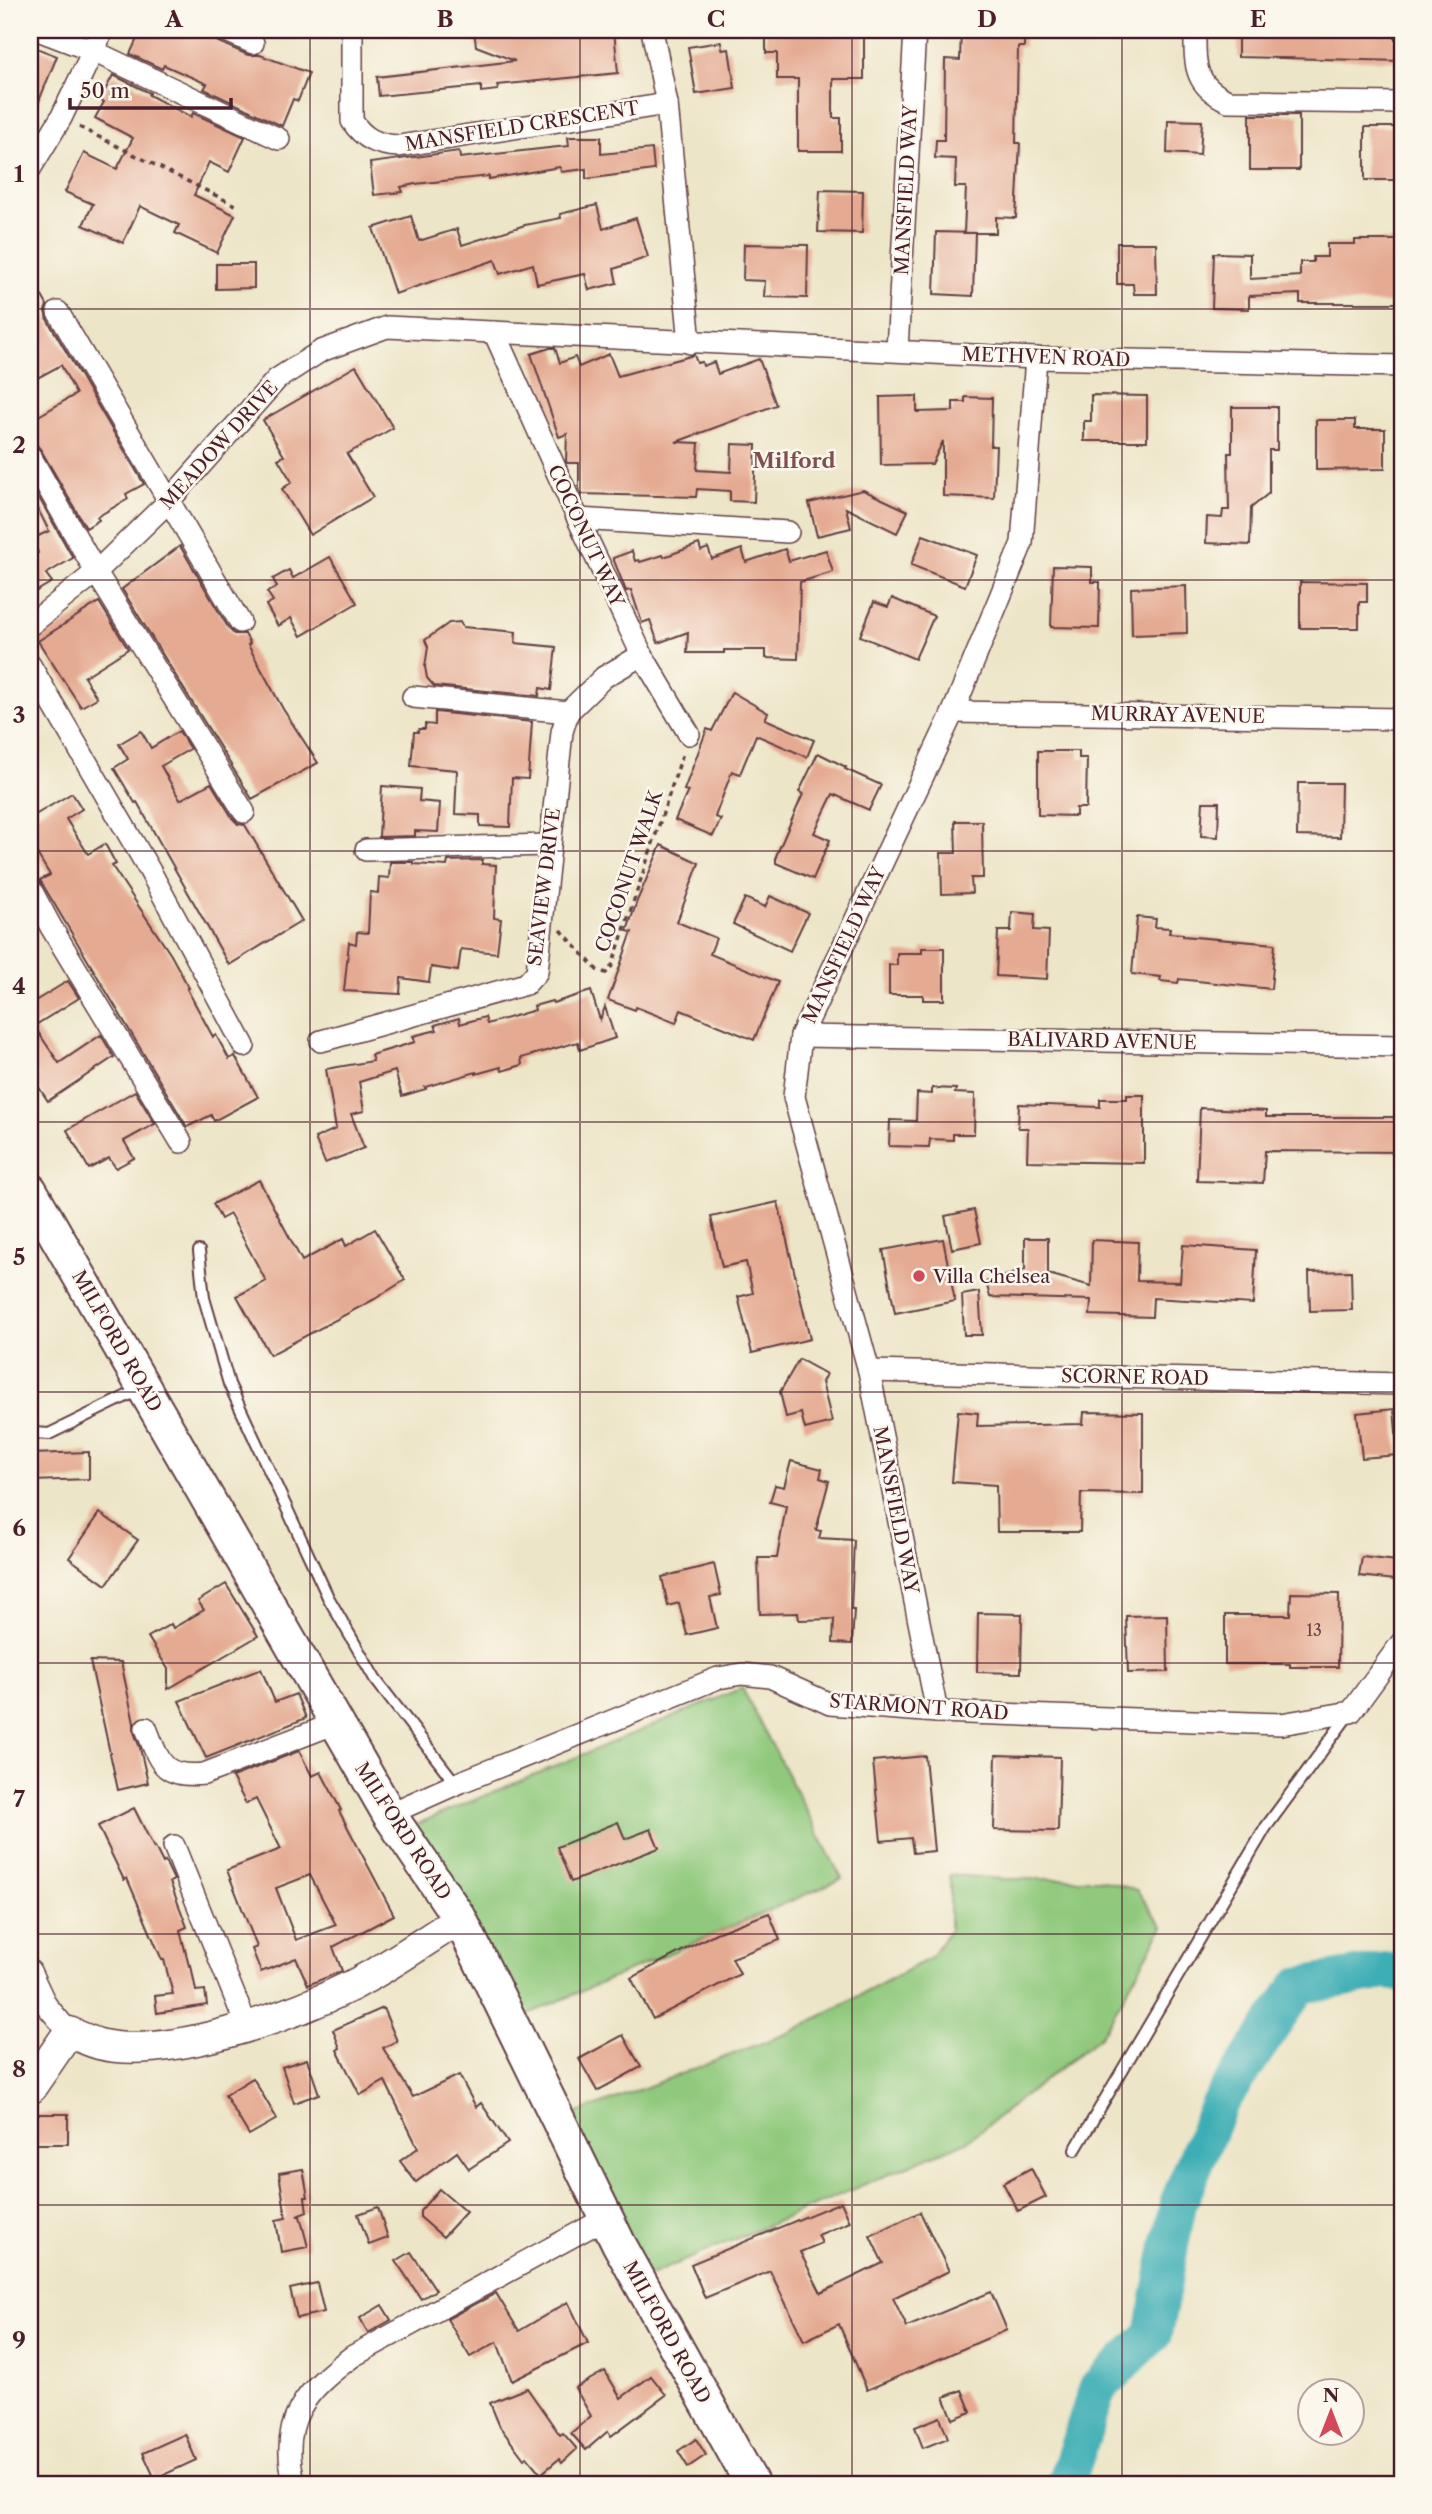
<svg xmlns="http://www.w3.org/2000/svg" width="1432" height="2514" font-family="'Libre Caslon Text',serif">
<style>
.green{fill:#90c97d;stroke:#6d7454;stroke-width:2}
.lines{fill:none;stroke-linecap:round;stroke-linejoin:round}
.river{stroke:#3caeb5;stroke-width:38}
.building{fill:#e5aa92;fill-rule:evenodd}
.lane-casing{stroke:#623d42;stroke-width:14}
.street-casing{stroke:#623d42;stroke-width:24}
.secondary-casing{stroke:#623d42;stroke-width:33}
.primary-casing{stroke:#623d42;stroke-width:37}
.path{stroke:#623d42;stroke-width:3.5;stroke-dasharray:5 5;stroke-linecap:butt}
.lane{stroke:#fff;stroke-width:10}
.street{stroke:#fff;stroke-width:21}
.secondary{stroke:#fff;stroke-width:30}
.primary{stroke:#fff;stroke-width:33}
.grid{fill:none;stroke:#4a1f2b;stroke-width:2;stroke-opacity:0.55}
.poi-dot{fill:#d1495b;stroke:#fbf7ec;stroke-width:2.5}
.labels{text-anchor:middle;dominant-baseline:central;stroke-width:5;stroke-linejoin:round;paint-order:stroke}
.number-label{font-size:16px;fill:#714245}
.street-label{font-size:19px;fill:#4a1f2b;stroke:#fbf7ec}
.poi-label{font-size:19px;fill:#4a1f2b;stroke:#fbf7ec;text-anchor:start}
.neighbourhood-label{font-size:21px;font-weight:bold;fill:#80504f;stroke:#fbf7ec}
.neatline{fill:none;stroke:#4a1f2b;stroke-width:2.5}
.grid-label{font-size:23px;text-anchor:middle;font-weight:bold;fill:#4a1f2b}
</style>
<rect width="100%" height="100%" fill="#fbf7ec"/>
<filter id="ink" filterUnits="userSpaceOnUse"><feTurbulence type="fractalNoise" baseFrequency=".0143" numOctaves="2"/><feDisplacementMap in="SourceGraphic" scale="14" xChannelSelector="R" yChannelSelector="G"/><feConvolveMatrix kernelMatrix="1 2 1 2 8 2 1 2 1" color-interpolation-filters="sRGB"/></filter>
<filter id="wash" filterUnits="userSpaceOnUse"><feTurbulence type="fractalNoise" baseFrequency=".00686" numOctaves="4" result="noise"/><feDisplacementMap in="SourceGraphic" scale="28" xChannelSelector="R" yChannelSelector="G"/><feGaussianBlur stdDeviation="1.57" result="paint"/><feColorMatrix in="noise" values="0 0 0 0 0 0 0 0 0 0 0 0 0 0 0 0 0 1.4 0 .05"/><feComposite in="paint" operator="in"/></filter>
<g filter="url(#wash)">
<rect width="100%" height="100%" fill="#ede5c7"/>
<!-- green -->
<g class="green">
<polygon points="742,1688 842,1879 508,2023 405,1829"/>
<polygon points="950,1875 1004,1879 1097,1879 1137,1890 1163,1927 1101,2036 967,2141 648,2276 565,2118 791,2032 930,1958 950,1930"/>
</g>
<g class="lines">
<!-- river -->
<polyline class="river" points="1066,2484 1098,2387 1153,2334 1178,2204 1219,2104 1299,1986 1385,1971 1402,1973"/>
</g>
<g id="blocks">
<!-- building -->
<g class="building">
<polygon points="141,30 211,30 213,37 218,42 248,55 260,55 309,73 298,101 293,99 282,126 204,89 207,84 164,65 162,69 130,54"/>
<polygon points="474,30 614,30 618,73 497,85 498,90 481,92 481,86 379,96 377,77 515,61 476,46"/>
<polygon points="961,30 1024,30 1024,47 1018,47 1016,143 1020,143 1016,218 996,217 996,233 964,233 966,187 955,187 956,159 935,158 936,140 944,140 945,59 960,60"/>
<polygon points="1238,30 1395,30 1395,40 1402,40 1402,61 1238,57"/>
<polygon points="766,32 864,32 864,79 833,79 833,118 841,118 841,151 798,151 798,79 777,79 777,53 766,53"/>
<polygon points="721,42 722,50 729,49 735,88 696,94 688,47"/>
<polygon points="34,47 57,56 31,121 30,59"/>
<polygon points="113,75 150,93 149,95 191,117 193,113 245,137 229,172 209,162 194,195 235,215 217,253 175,233 179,225 140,206 123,243 83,225 93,204 65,192 84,153 117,169 133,138 95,118 104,102 100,100"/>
<rect x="1250" y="115" width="49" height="55"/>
<polygon points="1168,120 1202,121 1200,155 1167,153"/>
<rect x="1365" y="127" width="37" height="53"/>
<polygon points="568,137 601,137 601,154 652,149 654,170 586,179 586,169 561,172 560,167 489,179 489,176 415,184 401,187 403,192 374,195 370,163 459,151 460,158 558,147 569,146"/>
<polygon points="820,190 863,191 862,233 818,232"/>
<polygon points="597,205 603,229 636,218 648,257 614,269 617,283 589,290 585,274 537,284 533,264 500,274 495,260 395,294 373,228 411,216 419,241 457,229 462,245 525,225 561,218 560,214"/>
<polygon points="936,232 975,233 973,296 934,294"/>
<polygon points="1355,240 1400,240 1400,303 1300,303 1300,294 1249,296 1249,309 1212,308 1214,253 1250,254 1250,279 1300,276 1300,262 1313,262 1313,257 1327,257 1327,244 1355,244"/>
<polygon points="1117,243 1156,243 1157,294 1134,294 1133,284 1117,284"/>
<polygon points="744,244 808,245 807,298 764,297 765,281 743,280"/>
<polygon points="216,264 254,264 254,288 216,289"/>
<polygon points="30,274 47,305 45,311 47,319 144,484 126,494 128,499 97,517 99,520 86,528 41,450 36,444 30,443 30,421 76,394 61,365 30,382"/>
<polygon points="550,348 555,348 560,363 575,357 579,367 609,354 618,376 694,355 697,363 702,362 703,366 714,362 718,374 759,359 776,405 676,442 699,443 697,470 731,472 732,444 756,445 754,502 730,501 730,491 697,489 696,497 581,494 579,488 579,463 567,463 566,461 567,434 559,437 531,354"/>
<polygon points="356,366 393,428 347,454 373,497 310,535 282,489 292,482 278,459 284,456 263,420"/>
<polygon points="1091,395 1147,396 1147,441 1084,441 1084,421 1091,421"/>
<polygon points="917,396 917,412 953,411 953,402 965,402 965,397 992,398 991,446 996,446 994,498 943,496 943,441 932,464 881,465 880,397"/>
<polygon points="1232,407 1277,407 1277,450 1269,450 1269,493 1251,508 1250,545 1206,543 1207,517 1222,518 1223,510 1229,510 1228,453 1232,453"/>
<polygon points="1316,420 1355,420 1355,429 1385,429 1385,469 1316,470"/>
<polygon points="30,482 73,558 46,574 52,582 30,595 30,547 35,555 38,553 32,539 49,531 30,493"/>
<polygon points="863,490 908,511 897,533 846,508 851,528 817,536 809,503"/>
<polygon points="923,535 977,555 965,586 911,565"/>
<polygon points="699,544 701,551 708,548 712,559 742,549 746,562 785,549 789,561 826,550 833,572 800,582 798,659 766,658 766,650 724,650 724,653 687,653 688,632 658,643 650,620 642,623 631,590 626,591 613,558 632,551 635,561 639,560 640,562 663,555 664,557"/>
<polygon points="180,546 229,629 234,634 245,634 250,643 248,645 283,709 318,763 252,799 122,589"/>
<polygon points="330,557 357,603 301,636 291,618 278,626 266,605 273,601 267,592 277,587 273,579 289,570 293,578"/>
<polygon points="1053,566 1092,567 1092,582 1100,582 1099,628 1051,627"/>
<polygon points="1300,582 1367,583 1367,602 1359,602 1359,628 1300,628"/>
<polygon points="1186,586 1187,633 1132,635 1131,588"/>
<polygon points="892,598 934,616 915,659 860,636 874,602 888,607"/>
<polygon points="99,602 128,649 84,677 97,698 81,707 38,641"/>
<polygon points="460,622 463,627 516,632 515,643 556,647 551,690 540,688 539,696 434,686 427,678 425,667 428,647 425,640 449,623"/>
<polygon points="732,692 768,713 765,719 814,740 807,757 756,735 740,774 732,771 715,817 721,819 713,836 675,820 688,791 684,790 707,729 712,731"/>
<polygon points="435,712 532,722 528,779 512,778 510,827 480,826 480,815 455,814 457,770 411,766 414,732 418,732 419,729 425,729 425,724 435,725"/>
<polygon points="141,731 151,748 179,731 190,749 161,766 180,800 211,783 233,819 238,824 245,825 302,921 229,965 137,802 135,803 114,768 128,759 119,744"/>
<polygon points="1038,751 1079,751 1079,758 1087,758 1086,808 1076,808 1076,816 1038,815"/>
<polygon points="818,753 846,767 845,769 881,785 869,810 833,794 814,833 830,840 813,879 776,863 776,856 803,794 799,792"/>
<polygon points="1298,783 1341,783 1340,837 1297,836"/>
<polygon points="382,786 420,789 419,801 440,803 438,832 415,831 415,836 379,837"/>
<polygon points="72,793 82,809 66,819 88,854 105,844 116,864 112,866 171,955 189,988 187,989 213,1037 216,1035 229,1059 235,1056 258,1097 214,1121 211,1115 187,1127 40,880 50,875 30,842 30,818"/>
<polygon points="1203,802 1219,802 1218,837 1201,836"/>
<polygon points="955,821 982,821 983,878 971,878 972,893 942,894 941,853 956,853"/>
<polygon points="661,845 699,863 677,922 716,938 710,954 778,982 754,1040 681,1010 676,1023 636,1007 635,1010 608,1000 632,932 627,931 637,901"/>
<polygon points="482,860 482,864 496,865 494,918 501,919 497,953 461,949 458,971 431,967 429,982 401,978 400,994 344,991 349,942 356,944 357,932 368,933 370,892 378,893 379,877 389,878 390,862 413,862 413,864 447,866 448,861"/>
<polygon points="770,896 808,913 790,951 733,924 745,898 765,907"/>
<polygon points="1012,912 1035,914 1034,930 1049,931 1047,979 996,976 998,931 1011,931"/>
<polygon points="1137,917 1156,919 1155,927 1170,928 1169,933 1183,934 1183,936 1275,944 1271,989 1179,979 1178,983 1160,981 1161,977 1132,974"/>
<polygon points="922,948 944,948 944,1000 923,1000 923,995 889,995 889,965 897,965 897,953 922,953"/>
<polygon points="68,981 79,998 34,1026 59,1063 101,1035 114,1057 48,1101 34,1080 39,1077 30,1063 30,1004"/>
<polygon points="591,991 600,1020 605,1007 615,1038 580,1050 578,1042 521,1058 522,1065 502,1071 501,1067 476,1074 476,1072 425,1087 426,1089 402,1096 395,1071 359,1082 364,1111 351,1114 364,1148 325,1163 315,1138 336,1129 326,1069 373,1061 371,1055 415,1042 413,1036 437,1030 435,1025 459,1018 460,1024 485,1017 487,1024 535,1010 534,1006 552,1001 553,1003"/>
<polygon points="932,1088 956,1089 955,1093 975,1094 974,1134 953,1134 953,1140 930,1139 929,1147 889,1146 890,1120 916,1121 917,1093 932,1094"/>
<polygon points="135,1091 155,1124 124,1141 134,1158 116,1168 109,1158 89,1169 67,1130"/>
<polygon points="1127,1095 1144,1095 1144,1163 1027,1161 1028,1128 1018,1128 1019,1104 1100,1107 1100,1099 1127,1099"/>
<polygon points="1200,1108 1266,1111 1266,1117 1402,1117 1402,1152 1265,1151 1263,1183 1197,1181"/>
<polygon points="259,1180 302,1261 343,1239 346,1246 375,1229 405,1280 375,1299 270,1355 237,1296 266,1281 230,1214 221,1219 213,1204"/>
<polygon points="778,1202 810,1339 752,1353 738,1297 753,1293 746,1262 722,1267 711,1217"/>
<polygon points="974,1210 981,1243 952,1249 945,1216"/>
<polygon points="1025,1238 1048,1238 1048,1274 1091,1286 1092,1240 1138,1242 1137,1281 1180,1282 1183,1245 1256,1250 1253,1304 1153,1298 1152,1317 1090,1315 1091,1300 990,1297 986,1282 1025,1270"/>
<polygon points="943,1239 955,1301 895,1313 883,1250"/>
<polygon points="1351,1271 1352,1310 1310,1311 1309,1272"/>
<polygon points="979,1292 982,1335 964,1335 962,1295"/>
<polygon points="799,1359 826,1374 822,1382 832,1422 805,1429 801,1413 786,1417 780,1392"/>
<polygon points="1394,1409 1398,1455 1362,1458 1357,1413"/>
<polygon points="958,1411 978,1413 977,1426 1083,1424 1084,1412 1143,1413 1143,1494 1081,1493 1080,1532 997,1532 996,1485 952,1482"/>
<polygon points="89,1452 89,1479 32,1481 31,1454"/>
<polygon points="791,1461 822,1469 820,1478 829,1481 816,1530 821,1531 819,1538 854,1540 851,1610 854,1610 852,1644 833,1643 834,1619 799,1620 798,1613 760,1614 758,1558 777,1558 786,1506 770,1502 775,1485 784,1487"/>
<polygon points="100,1513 138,1540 106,1585 69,1558"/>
<polygon points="1362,1557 1397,1561 1395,1580 1359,1576"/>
<polygon points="714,1564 721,1595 710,1597 717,1628 687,1635 679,1603 668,1606 662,1577"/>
<polygon points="226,1584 258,1636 168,1689 168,1669 148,1637 171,1624 173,1628 204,1610 198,1601"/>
<polygon points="1291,1593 1339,1594 1338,1667 1290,1667 1290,1664 1225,1664 1225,1615 1290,1615"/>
<polygon points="978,1613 1022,1614 1021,1673 977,1672"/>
<polygon points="1167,1615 1168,1672 1128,1673 1126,1616"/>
<polygon points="90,1661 121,1662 134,1723 134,1732 140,1748 148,1783 118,1790"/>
<polygon points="261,1669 275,1702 296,1694 306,1718 206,1758 179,1701"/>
<path d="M 299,1751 L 312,1776 L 321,1772 L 341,1810 L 339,1811 L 394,1915 L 333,1947 L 342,1971 L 308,1985 L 296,1958 L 261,1972 L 252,1949 L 257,1947 L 227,1870 L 281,1849 L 256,1799 L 246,1804 L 232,1777 ZM 310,1875 L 336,1925 L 296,1940 L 276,1888 Z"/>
<polygon points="996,1755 1060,1757 1058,1831 994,1830"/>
<polygon points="925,1756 934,1851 913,1853 911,1838 881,1841 873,1761"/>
<polygon points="134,1808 154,1848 155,1847 163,1863 165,1861 174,1880 170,1882 187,1927 180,1930 189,1966 191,1965 196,1991 205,1990 207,2005 157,2013 155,1996 173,1994 164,1960 162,1960 127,1878 124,1880 98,1826"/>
<polygon points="618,1822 625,1839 651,1829 659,1848 571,1882 557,1847"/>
<polygon points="769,1913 780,1940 732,1958 740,1974 653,2019 631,1978 716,1933"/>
<polygon points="383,2008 397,2041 383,2048 413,2097 459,2075 476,2107 481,2103 508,2143 469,2169 457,2152 416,2182 400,2161 418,2148 385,2081 360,2095 337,2050 340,2048 333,2030"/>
<polygon points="623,2035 641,2067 597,2091 579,2059"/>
<polygon points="307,2059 319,2094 294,2103 282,2067"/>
<polygon points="253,2078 277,2119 249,2135 225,2095"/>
<rect x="36" y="2114" width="32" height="30"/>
<polygon points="1031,2168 1046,2197 1018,2211 1003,2183"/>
<polygon points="303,2169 308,2197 305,2197 307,2212 297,2216 300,2216 308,2247 281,2252 276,2220 286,2218 279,2173"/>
<polygon points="439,2189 466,2212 443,2237 420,2217 420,2211"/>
<polygon points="841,2202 850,2222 818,2235 822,2243 800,2252 821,2293 883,2263 870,2236 920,2212 949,2271 893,2298 907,2327 991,2292 1007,2330 867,2390 839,2324 804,2341 770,2271 705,2298 691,2264"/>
<polygon points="378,2207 388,2238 369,2245 358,2214"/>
<polygon points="411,2252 436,2290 421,2299 396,2261"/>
<polygon points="317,2283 324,2312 297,2318 290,2289"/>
<polygon points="496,2293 519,2331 568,2302 588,2343 512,2381 497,2342 470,2357 447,2319"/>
<polygon points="382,2305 391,2320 368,2333 360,2318"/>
<polygon points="605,2371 621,2398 651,2376 666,2395 611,2436 608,2431 586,2450 571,2433 591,2416 575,2388"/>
<polygon points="527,2388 560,2435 563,2433 577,2449 562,2463 559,2459 541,2474 527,2457 524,2459 500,2427 490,2403"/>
<polygon points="962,2390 971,2412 953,2419 944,2397"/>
<polygon points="940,2417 948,2438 923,2448 915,2427"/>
<polygon points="185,2434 196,2460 155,2479 143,2453"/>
<polygon points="696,2439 706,2455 688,2467 678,2451"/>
</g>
</g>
</g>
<g filter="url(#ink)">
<use href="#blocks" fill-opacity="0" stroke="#623d42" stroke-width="2"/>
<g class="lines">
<defs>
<g id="lane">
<polyline points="199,1251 204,1298 229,1384 328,1597 375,1679 456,1784"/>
<polyline points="30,1425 35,1433 49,1434 141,1389"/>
<polyline points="1075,2150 1266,1827 1349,1714"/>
</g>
<g id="street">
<polyline points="38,30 93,51 279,139"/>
<polyline points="224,30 253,43"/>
<path d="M 352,30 L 352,121 C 364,139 377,145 399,146 L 667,104"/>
<polyline points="652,30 667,104 690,343"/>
<path d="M 1195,30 C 1195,64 1193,85 1228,101 L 1402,103"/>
<polyline points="30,169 61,118 103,30"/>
<polyline points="58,312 240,622"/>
<polyline points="494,332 578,519 642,655 689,734"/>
<polyline points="897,350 915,30"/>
<polyline points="30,456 96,572 244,812"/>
<polyline points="578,519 788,532"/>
<polyline points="30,625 96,572 168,502 277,379 321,351 387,327 1036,358 1402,366"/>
<polyline points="30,665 150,871 244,1046"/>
<polyline points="413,697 568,712"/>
<polyline points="953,712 1402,719"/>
<polyline points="366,850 549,845"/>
<polyline points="30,888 51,927 181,1142"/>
<polyline points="801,1036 1402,1046"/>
<polyline points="321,1041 526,984 537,972 562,732 568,712 604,677 642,655"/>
<polyline points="869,1371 1402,1384"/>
<polyline points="937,1712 869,1371 794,1097 801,1036 953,712 1022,543 1036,358"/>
<path d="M 146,1728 C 160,1763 162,1778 204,1774 L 336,1723"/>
<polyline points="389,1814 456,1784 718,1678 742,1674 770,1677 830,1704 937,1712 1281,1724 1351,1712 1402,1642"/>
<polyline points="174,1846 247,2027"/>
<polyline points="30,1971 46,2005 69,2032"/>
<path d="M 294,2482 C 279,2420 305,2391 353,2356 L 606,2218"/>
</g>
<path id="secondary" d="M 30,2089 L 69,2032 C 78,2036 89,2041 99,2044 C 165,2061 291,2016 351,1986 C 389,1967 424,1941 460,1919"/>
<polyline id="primary" points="30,1190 389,1814 460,1919 619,2244 752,2484"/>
</defs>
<!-- lane casing -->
<use href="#lane" class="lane-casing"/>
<!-- street casing -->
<use href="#street" class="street-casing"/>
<!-- secondary casing -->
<use href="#secondary" class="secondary-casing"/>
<!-- primary casing -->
<use href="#primary" class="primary-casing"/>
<!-- path -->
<g class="path">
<polyline points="79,127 239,207"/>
<polyline points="561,930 597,970 606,973 612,966 683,753"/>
</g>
<!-- lane -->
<use href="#lane" class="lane"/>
<!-- street -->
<use href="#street" class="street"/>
<!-- secondary -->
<use href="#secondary" class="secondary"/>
<!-- primary -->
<use href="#primary" class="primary"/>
</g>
</g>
<!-- grid -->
<path class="grid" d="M 310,30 L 310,2484M 580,30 L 580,2484M 852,30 L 852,2484M 1122,30 L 1122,2484M 30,309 L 1402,309M 30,580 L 1402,580M 30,851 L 1402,851M 30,1122 L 1402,1122M 30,1392 L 1402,1392M 30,1663 L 1402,1663M 30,1934 L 1402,1934M 30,2205 L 1402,2205"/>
<!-- markers -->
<circle class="poi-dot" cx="919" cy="1276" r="7"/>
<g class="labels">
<!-- number labels -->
<g class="number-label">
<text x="1314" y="1630">13</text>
</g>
<!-- street labels -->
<g class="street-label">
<text transform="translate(522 126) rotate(-9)">MANSFIELD CRESCENT</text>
<text transform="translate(906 190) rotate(-87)">MANSFIELD WAY</text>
<text transform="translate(1046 357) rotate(2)">METHVEN ROAD</text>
<text transform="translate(219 445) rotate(-48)">MEADOW DRIVE</text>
<text transform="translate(586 536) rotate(65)">COCONUT WAY</text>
<text transform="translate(1178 715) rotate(1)">MURRAY AVENUE</text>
<text transform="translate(629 871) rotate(-71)">COCONUT WALK</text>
<text transform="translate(544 887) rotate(-83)">SEAVIEW DRIVE</text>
<text transform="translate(844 945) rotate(-65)">MANSFIELD WAY</text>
<text transform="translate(1102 1041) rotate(1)">BALIVARD AVENUE</text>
<text transform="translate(117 1341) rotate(60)">MILFORD ROAD</text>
<text transform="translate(1135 1377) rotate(1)">SCORNE ROAD</text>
<text transform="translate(896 1510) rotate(79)">MANSFIELD WAY</text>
<text transform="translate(919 1707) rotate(4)">STARMONT ROAD</text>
<text transform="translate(403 1831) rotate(57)">MILFORD ROAD</text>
<text transform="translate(667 2332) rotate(61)">MILFORD ROAD</text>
</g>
<!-- poi labels -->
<g class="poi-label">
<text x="933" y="1276">Villa Chelsea</text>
</g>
<!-- neighbourhood labels -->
<g class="neighbourhood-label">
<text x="794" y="460">Milford</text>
</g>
</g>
<!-- margin -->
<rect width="1432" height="2514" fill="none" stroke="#fbf7ec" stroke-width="77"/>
<!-- north arrow -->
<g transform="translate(1331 2412)"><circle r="33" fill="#fbf7ec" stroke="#b4a19f" stroke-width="2"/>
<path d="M0-5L12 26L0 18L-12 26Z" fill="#d1495b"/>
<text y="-10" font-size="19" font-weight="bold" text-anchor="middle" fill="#4a1f2b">N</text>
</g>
<!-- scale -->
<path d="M70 98v10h161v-10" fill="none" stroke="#4a1f2b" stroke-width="3.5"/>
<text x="80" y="98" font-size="21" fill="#4a1f2b" stroke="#fbf7ec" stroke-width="5" paint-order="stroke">50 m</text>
<rect x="38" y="38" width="1356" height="2438" class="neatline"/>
<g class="grid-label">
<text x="174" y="27">A</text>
<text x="445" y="27">B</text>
<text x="716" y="27">C</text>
<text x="987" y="27">D</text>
<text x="1258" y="27">E</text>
<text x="19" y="182">1</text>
<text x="19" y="453">2</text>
<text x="19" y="723">3</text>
<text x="19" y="994">4</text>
<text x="19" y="1265">5</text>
<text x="19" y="1536">6</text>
<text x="19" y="1807">7</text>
<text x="19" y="2077">8</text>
<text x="19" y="2348">9</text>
</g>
</svg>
